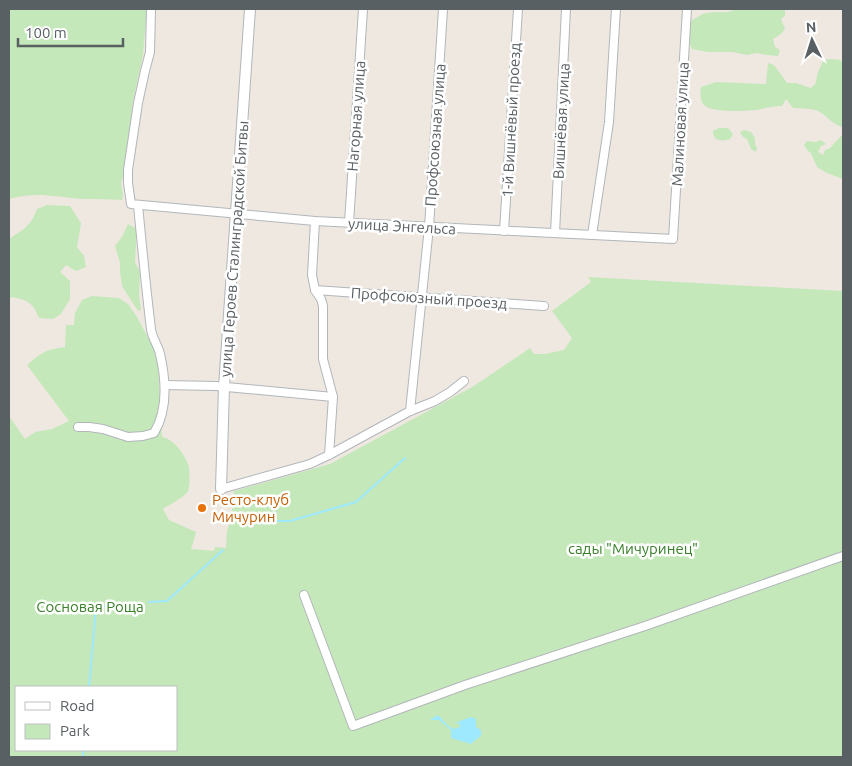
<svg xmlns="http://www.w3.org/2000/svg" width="852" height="766" font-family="Ubuntu,sans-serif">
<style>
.green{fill:#c4e8ba;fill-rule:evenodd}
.water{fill:#9fe9ff}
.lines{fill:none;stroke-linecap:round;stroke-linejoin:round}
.stream{stroke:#9fe9ff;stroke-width:2}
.minor-casing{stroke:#b2b6ba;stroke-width:10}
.tertiary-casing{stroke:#b2b6ba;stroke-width:12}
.minor{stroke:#fff;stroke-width:8}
.tertiary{stroke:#fff;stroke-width:10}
.food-dot{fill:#e8710a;stroke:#fff;stroke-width:2}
.labels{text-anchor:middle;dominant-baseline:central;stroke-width:5;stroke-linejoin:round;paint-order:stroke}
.street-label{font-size:15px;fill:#596063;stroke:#fff}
.food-label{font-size:15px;fill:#c56008;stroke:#fff;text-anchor:start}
.park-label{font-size:15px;fill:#3a812b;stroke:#fff}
</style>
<rect width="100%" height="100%" fill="#eee8e1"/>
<!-- green -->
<g class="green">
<path d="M 9,9 L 147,9 L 143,55 L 133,101 L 125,170 L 121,183 L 123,195 L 122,200 C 109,199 96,199 83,199 C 56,197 36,191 9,199 Z"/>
<path d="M 734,9 L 767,9 L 769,10 L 773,9 L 785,9 L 785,16 L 781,19 L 785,29 L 781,34 L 773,39 L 775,47 L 780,50 L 778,56 L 767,55 L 757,53 L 747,55 L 732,52 L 708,52 L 692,49 C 687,40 689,30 692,20 C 697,18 702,13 707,13 C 716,11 724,13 733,11 Z"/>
<path d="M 831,59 L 840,60 L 843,63 L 843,130 L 842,127 C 831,124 827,115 818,111 C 811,108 801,109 793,108 L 786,99 L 782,106 C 772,106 763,109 755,110 C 744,111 712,113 704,105 C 700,100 700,93 701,87 L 716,82 L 766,84 L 768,63 L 774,65 L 787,83 L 796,83 L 811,88 L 816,83 L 817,75 L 823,60 Z"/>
<path d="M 719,128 L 728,128 L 733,134 L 730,139 C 721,142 713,141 713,131 Z"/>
<polygon points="744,130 751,132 755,138 755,145 757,147 756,152 751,149 747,139 743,137 740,132"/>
<polygon points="843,134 843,179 827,173 817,167 811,153 807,150 804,145 807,141 815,142 821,140 826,144 821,146 818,152 823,155 825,150 830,148"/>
<path d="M 47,205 L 70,206 L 81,223 L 77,247 L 84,256 L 86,267 L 76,271 L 66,265 L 60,272 L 70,281 L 70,299 L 61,314 L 53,319 L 39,318 C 33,303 28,300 12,297 L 9,299 L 9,239 C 24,229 31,226 37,209 Z"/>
<polygon points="128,224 137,229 135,262 140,272 139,295 141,310 138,311 122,286 120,272 120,263 115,246 122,237"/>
<path d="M 588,277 L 843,291 L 843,757 L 9,757 L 9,416 L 25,439 L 35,432 L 52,429 L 69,421 L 27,365 C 42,352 45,350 65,347 L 66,325 L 74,325 L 75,313 L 82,300 L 92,296 L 119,298 L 128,304 L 137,317 L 152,345 L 158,363 L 162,437 C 174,439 184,454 188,464 C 190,469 190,486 188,491 C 185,497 169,505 163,509 L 169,520 L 196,532 L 191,550 L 194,549 L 214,551 L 215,547 L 226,548 L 227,531 L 231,520 L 234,491 L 330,464 L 474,386 L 530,348 L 534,354 L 545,354 L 564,350 L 572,338 L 552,311 L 591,282 ZM 16,687 L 176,687 L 176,750 L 16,750 Z"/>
</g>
<!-- water -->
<polygon class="water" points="438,715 448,726 454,729 460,727 459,723 455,723 471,717 476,719 476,727 481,730 481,736 474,741 471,744 451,738 451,730 439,720 430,720"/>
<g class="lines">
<!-- stream -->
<g class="stream">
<polyline points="276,521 290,521 356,502 405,458"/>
<polyline points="149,602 167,601 223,550"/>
<polyline points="89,687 96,607 139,603"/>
<polyline points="83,757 83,750"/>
</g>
<defs>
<g id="minor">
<polyline points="151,9 150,52 145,71 138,103 128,170 128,183 131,204 315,221 673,239 687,9"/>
<polyline points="315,221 312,275 315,290 321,299 323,306 323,359 333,397 329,455"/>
<polyline points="349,223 363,9"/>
<polyline points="504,231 518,9"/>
<polyline points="555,233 566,9"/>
<polyline points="592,235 609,122 616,9"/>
<polyline points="315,290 544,306"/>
<polyline points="165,385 216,386 333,397"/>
<polyline points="410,411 429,227 443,9"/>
<path d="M 78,427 L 89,427 L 103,429 L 128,437 L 143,436 L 154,433 C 168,410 166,380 160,354 C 158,345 152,338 151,329 C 146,288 142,247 138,205"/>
<polyline points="221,489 310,464 329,455 410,411 435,401 450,392 464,381"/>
<polyline points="304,595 353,726 465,685 645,626 843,556"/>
</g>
<polyline id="tertiary" points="221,489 224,387 250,9"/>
</defs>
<!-- minor casing -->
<use href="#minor" class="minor-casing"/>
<!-- tertiary casing -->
<use href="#tertiary" class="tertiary-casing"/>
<!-- minor -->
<use href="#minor" class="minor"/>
<!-- tertiary -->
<use href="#tertiary" class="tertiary"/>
</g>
<!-- markers -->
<circle class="food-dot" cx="202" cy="508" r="5"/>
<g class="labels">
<!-- street labels -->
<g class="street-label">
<text transform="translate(356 116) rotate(-86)">Нагорная улица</text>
<text transform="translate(511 120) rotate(-87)">1-й Вишнёвый проезд</text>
<text transform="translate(561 121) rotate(-87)">Вишнёвая улица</text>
<text transform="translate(680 124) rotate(-87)">Малиновая улица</text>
<text transform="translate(435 135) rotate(-86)">Профсоюзная улица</text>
<text transform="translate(402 226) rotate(3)">улица Энгельса</text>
<text transform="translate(234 249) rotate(-86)">улица Героев Сталинградской Битвы</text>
<text transform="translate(429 298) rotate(4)">Профсоюзный проезд</text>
</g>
<!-- food labels -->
<g class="food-label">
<text x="212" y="499">Ресто-клуб<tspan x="212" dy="17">Мичурин</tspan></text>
</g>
<!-- park labels -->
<g class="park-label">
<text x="633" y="548">сады "Мичуринец"</text>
<text x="90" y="606">Сосновая Роща</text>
</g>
</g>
<!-- border -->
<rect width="852" height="766" fill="none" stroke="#596063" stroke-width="20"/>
<!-- legend -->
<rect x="15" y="686" width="162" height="65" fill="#ffffff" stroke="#bdbfc1"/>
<rect x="25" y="702" width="25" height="8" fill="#ffffff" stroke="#bdbfc1"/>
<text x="60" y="711" font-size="15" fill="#596063">Road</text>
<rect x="25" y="724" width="25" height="15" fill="#c4e8ba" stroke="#bdbfc1"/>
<text x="60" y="736" font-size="15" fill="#596063">Park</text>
<!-- north arrow -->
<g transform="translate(812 40) rotate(356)" stroke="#ffffff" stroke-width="4" paint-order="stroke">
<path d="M0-4L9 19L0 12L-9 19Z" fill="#596063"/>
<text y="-8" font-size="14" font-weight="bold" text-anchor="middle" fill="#596063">N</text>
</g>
<!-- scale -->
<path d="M18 38v8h105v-8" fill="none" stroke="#596063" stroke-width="2.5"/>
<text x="25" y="38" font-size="15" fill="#596063" stroke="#ffffff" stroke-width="4" paint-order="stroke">100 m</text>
</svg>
